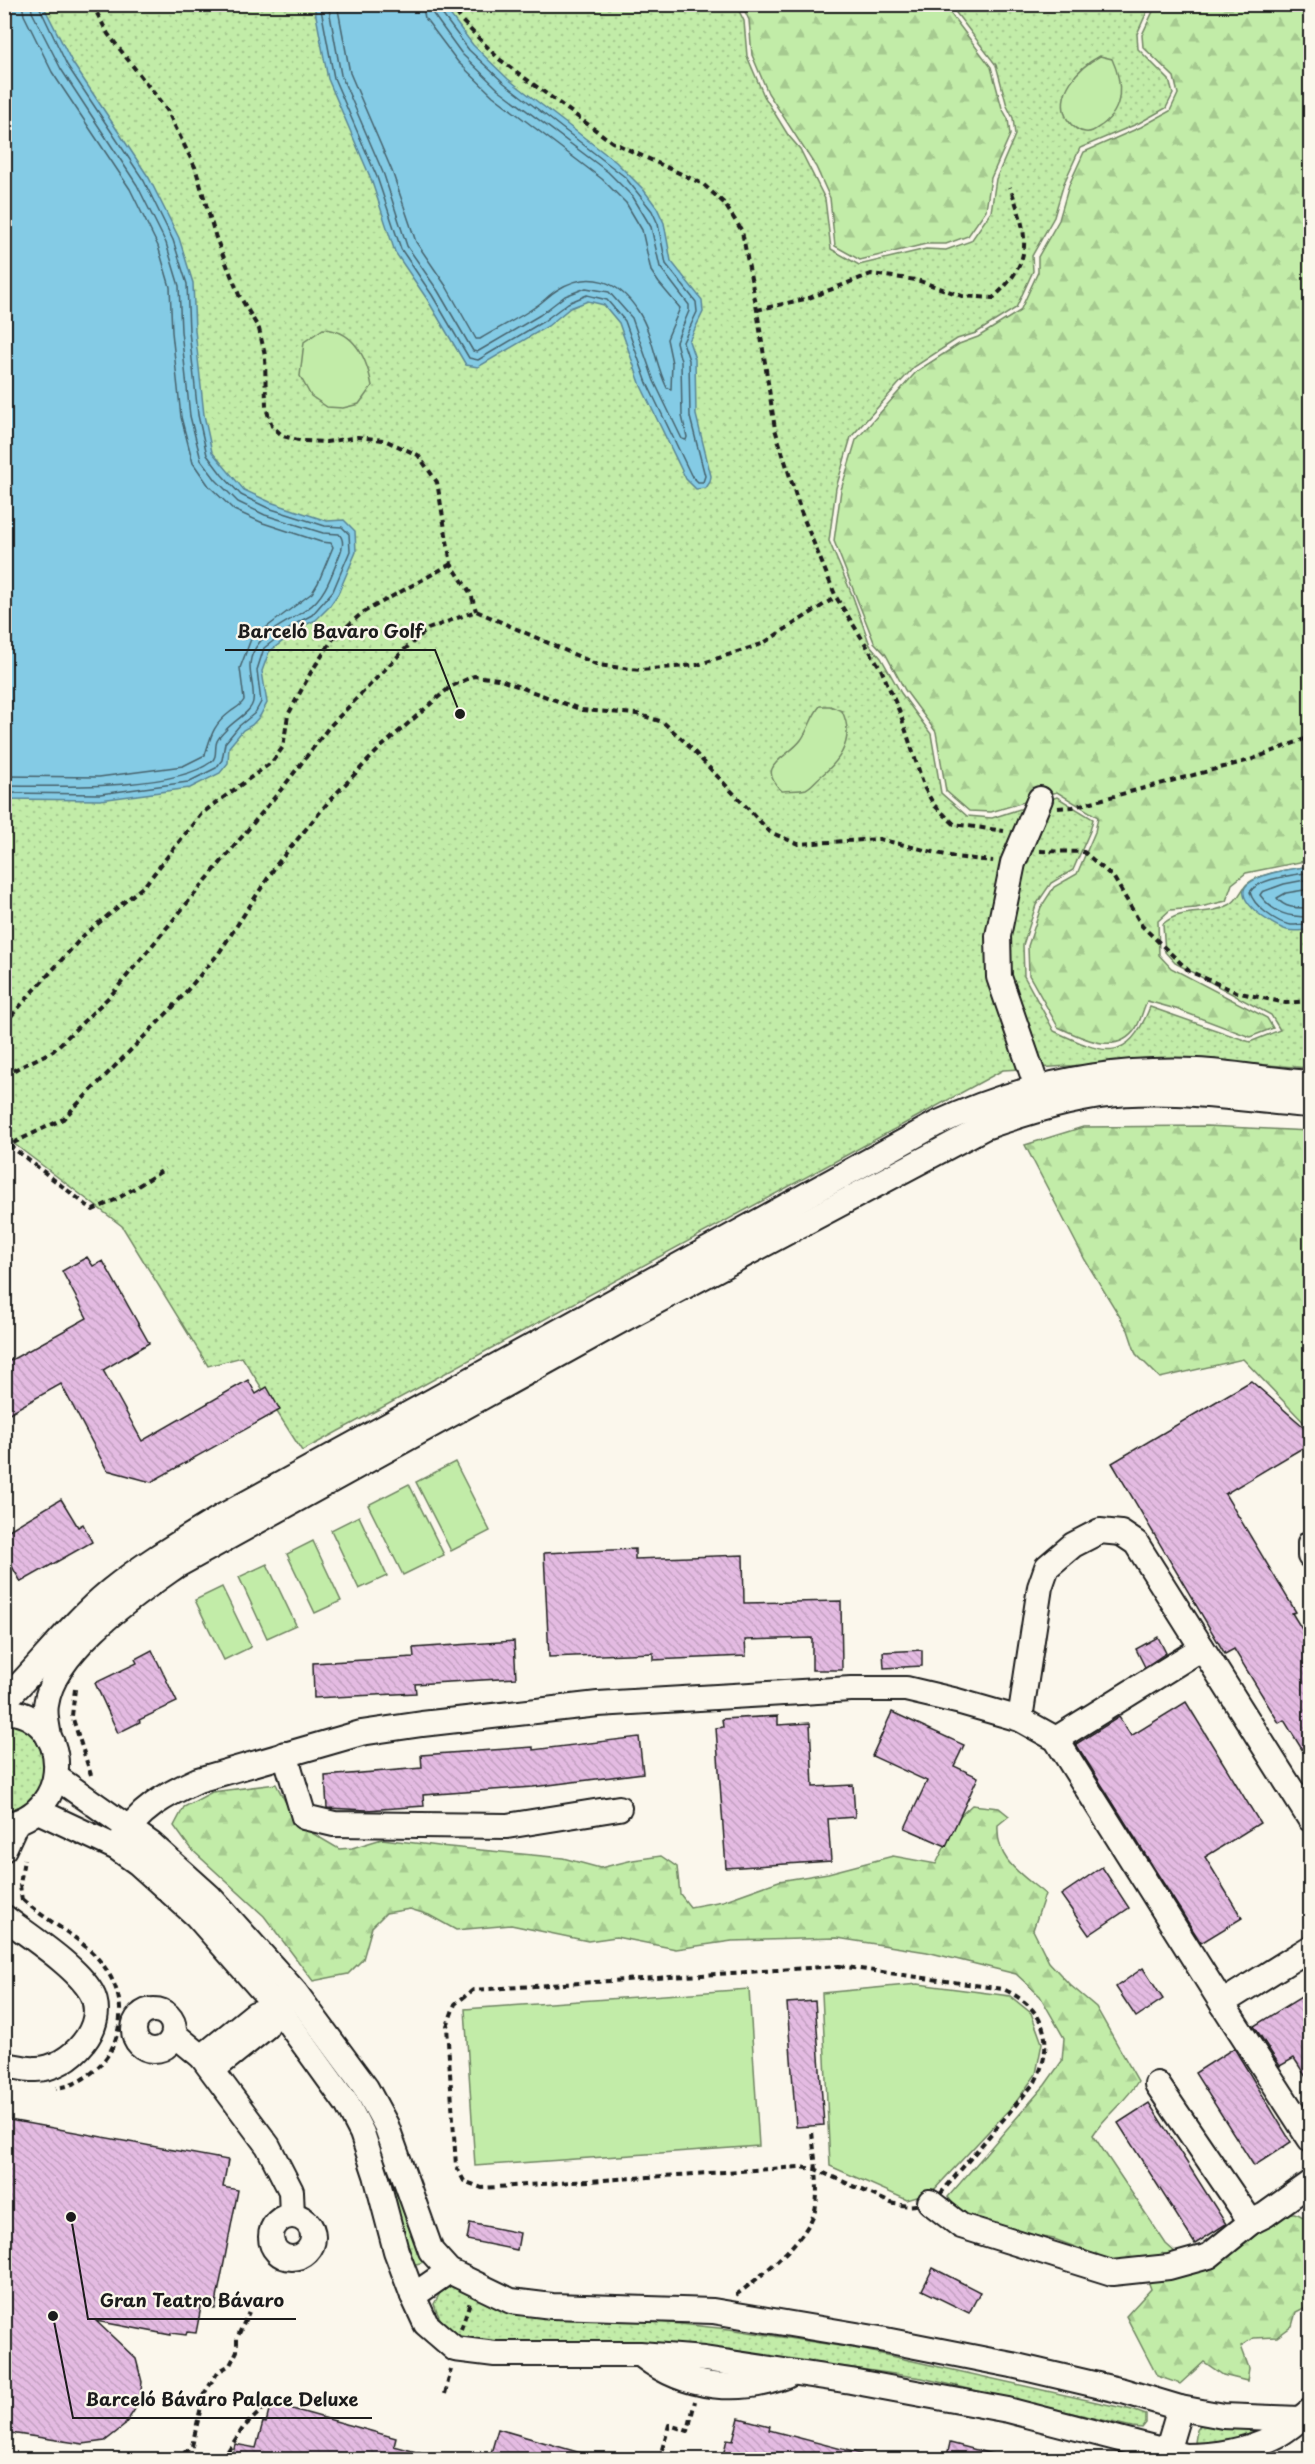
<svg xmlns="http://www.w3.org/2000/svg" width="1315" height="2464" font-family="'Playpen Sans',sans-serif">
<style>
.grass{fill:url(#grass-dots);stroke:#6f8462;stroke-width:1.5}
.forest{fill:url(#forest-firs);stroke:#6f8462;stroke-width:1.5}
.pitch{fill:#c2eca8;stroke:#6f8462;stroke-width:1.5}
.water{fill:#84cbe5;stroke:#5a8595;stroke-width:1.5}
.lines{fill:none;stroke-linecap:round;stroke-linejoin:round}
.shore{stroke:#46626c;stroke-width:1.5}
.building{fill:url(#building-back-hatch);stroke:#1c1c1c;stroke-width:1.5}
.minor-casing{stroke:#1c1c1c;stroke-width:28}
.path{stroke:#1c1c1c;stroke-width:4;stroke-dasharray:6 4.5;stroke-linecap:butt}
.minor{stroke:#fbf7ec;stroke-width:24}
.leader{fill:none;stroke:#1c1c1c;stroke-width:2}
.callout-dot{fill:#1c1c1c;stroke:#fbf7ec;stroke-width:2}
.callout-label{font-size:18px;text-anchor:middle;font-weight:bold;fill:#1c1c1c;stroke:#fbf7ec;stroke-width:4.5;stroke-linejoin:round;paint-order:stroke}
</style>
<defs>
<pattern id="grass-dots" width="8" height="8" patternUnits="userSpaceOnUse" patternTransform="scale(1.5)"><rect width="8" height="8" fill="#c2eca8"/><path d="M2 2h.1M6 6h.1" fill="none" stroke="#a6ca90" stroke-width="1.8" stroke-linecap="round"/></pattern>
<pattern id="forest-firs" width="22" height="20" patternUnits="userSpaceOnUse" patternTransform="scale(1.5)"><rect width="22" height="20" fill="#c2eca8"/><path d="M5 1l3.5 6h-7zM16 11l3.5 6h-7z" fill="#a6ca90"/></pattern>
<pattern id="building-back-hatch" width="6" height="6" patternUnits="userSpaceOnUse" patternTransform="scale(1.5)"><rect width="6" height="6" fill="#e4bbe2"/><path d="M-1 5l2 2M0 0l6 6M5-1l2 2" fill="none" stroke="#c3a0c1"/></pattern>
</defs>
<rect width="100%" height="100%" fill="#fbf7ec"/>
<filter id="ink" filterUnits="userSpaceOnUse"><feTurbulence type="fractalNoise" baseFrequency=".0167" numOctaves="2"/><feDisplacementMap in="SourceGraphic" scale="12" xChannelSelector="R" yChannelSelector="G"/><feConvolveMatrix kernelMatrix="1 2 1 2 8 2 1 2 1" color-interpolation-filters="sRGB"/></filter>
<g filter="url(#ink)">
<!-- grass -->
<g class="grass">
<path d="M 4,5 L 736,5 L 744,21 L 747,56 L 764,96 L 788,135 L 800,149 L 825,199 L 831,249 L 859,265 L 926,249 L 946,250 L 971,241 L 991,212 L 996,179 L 1015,135 L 1013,118 L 1007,106 L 996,65 L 950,5 L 1150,5 L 1137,34 L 1138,49 L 1169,80 L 1173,94 L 1166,108 L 1139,123 L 1080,148 L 1064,183 L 1054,217 L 1032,256 L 1033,271 L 1016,308 L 976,333 L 957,339 L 914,367 L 851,437 L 836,488 L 829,541 L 853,597 L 870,645 L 881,658 L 901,693 L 931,734 L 941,793 L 967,816 L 992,818 L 1057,797 L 1093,819 L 1090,831 L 1073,870 L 1051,883 L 1036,905 L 1023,945 L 1024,976 L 1054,1031 C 1103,1054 1127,1065 1150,1007 L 1250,1042 L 1280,1030 L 1271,1015 L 1175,963 L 1165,952 L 1163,924 C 1182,907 1207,917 1229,905 C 1238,901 1241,890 1247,884 C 1260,872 1294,869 1310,866 L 1310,1068 L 1180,1059 L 1003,1070 L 302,1451 L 242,1357 L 208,1366 L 122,1226 L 5,1137 Z"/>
<path d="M 5,1724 C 57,1726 56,1806 5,1810 Z"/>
<polygon points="301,2012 358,2091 391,2155 409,2224 424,2262 412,2265 294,2016"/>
<path d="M 450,2286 L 507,2309 L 554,2319 L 650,2321 L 729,2329 L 859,2349 L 1132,2410 L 1146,2415 L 1146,2423 L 1142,2428 L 1132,2427 L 922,2378 L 797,2360 L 674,2345 L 469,2344 C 450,2334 440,2324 434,2304 L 440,2293 Z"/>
<path d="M 1201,2424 L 1261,2431 C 1242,2440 1215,2449 1195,2442 L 1197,2430 Z"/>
</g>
<!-- forest -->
<g class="forest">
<polygon points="742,5 944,5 991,67 1002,108 1008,119 1010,135 991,178 986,210 968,236 946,244 926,244 860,260 835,246 830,198 816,167 768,93 752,55 749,20"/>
<path d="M 1156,5 L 1310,5 L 1310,860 L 1246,873 L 1232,884 L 1226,901 L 1196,908 L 1170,910 L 1158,921 L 1159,955 L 1171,968 L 1267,1018 L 1273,1028 L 1250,1037 L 1176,1009 L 1147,1001 C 1143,1009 1141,1020 1136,1028 C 1117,1057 1082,1038 1058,1027 L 1029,975 L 1028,946 L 1041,907 L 1054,887 L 1077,874 L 1095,832 L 1098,817 L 1057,792 L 991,812 L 969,811 L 946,791 L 936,732 L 905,690 L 886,655 L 874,642 L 834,541 L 841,490 L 856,440 L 917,371 L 959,344 L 978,337 L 1020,311 L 1038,272 L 1038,257 L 1059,220 L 1069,185 L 1084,152 L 1141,127 L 1170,111 L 1178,94 L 1174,77 L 1143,47 L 1142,35 Z"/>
<polygon points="1206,1126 1310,1131 1310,1429 1243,1359 1160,1378 1136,1354 1128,1330 1085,1260 1025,1145 1083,1127"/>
<path d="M 276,1784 L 295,1820 L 310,1832 L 339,1849 L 352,1848 L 382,1839 L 439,1846 L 563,1858 L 600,1868 L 633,1860 L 661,1856 L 677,1867 L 680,1894 L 690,1907 L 723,1901 L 779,1881 L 828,1873 L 893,1856 L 936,1864 L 960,1816 L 972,1805 L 999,1808 L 1009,1816 L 998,1825 C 996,1861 1020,1873 1045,1894 L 1033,1930 L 1049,1962 L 1070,1985 L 1096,2007 L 1138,2081 C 1126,2102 1106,2114 1093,2135 L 1166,2244 L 1184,2260 C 1205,2250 1275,2212 1294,2213 C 1301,2214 1306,2219 1310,2223 L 1310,2299 L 1308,2306 L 1296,2312 L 1292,2326 L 1277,2337 L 1253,2338 L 1241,2346 L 1249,2368 L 1247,2381 L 1223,2375 L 1204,2362 L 1180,2384 L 1157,2376 L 1126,2316 L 1151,2289 L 1144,2270 L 1115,2262 L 1054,2239 L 988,2228 L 963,2217 L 948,2197 L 1045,2085 L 1062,2061 L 1064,2038 L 1040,1996 L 1016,1974 L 927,1952 L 837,1938 L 732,1941 L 676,1949 L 616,1937 L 588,1941 L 511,1925 L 456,1930 L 429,1915 L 410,1909 L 386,1913 L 372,1927 L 363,1959 L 348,1974 L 313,1981 L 264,1916 L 190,1848 L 174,1826 L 184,1807 L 212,1792 Z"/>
</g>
<!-- pitch -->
<g class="pitch">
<path d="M 1100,56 L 1112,59 C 1123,83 1124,109 1102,125 C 1096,129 1092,133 1085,132 C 1077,131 1071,125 1067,119 C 1054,93 1079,67 1100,56 Z"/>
<path d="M 323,329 C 355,330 367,359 372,386 L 359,404 L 343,408 L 327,407 L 311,396 L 300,376 L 304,342 Z"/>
<path d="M 820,706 L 830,706 L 842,711 C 855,738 842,759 821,776 C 816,780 811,787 806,789 C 800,791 789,790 782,791 C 754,765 788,758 801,740 C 809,729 811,717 820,706 Z"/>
<polygon points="455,1462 490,1531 451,1551 416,1482"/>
<polygon points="409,1484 444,1555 403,1575 368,1505"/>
<polygon points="359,1516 387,1576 359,1589 331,1530"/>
<polygon points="313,1541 341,1601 315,1613 287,1554"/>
<polygon points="267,1564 296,1625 267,1638 239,1577"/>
<polygon points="222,1587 251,1647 224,1660 195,1600"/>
<polygon points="918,1984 1010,1996 1031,2013 1042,2043 1036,2074 1016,2102 931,2193 907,2200 830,2166 822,1993"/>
<polygon points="749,1989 759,2146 475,2166 465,2009"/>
</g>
<!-- water -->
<g class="water">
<polygon points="4,5 43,5 72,62 149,178 179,238 193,283 195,330 204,415 212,452 244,490 270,502 327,521 344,520 355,531 356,552 338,594 329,607 316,620 301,627 269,652 262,671 267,703 260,716 252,725 243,730 229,747 228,763 220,773 190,788 100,800 5,799"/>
<polygon points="314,5 443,5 473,45 508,79 616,162 643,189 657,208 664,223 671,261 702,300 703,312 689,341 695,359 696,415 711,476 710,482 706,488 696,489 686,479 641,386 619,323 604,305 588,301 570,308 548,326 478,367 466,365 427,299 395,252 371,179 328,79"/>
<path d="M 1310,866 L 1310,930 C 1303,930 1294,932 1287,930 C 1274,927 1230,899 1248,884 C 1262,872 1293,869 1310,866 Z"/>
</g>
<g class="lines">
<!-- shore -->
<g class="shore">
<polyline points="320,4 334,78 377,177 401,249 432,295 469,358 478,360 544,321 568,303 587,295 607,300 625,321 647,383 691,475 698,482 703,482 705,476 690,417 689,360 683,342 697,312 696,302 666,264 658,224 652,211 625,177 504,83 469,50 439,10 438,4"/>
<polyline points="328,4 341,75 384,175 407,246 438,291 473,351 477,352 540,315 565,296 586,288 609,292 632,318 654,381 682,439 686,440 687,437 682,416 681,361 676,342 689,311 689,305 660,267 651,227 633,197 608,172 498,89 462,54 433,14 431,4"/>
<path d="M 337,4 L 350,73 L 392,171 L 416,242 L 446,286 L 476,339 L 480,339 C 498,328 518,319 535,307 C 543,302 549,295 557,290 C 589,269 619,281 638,311 C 653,334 655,364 667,388 L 671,389 L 672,363 L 667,339 L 680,308 L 659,283 L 651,271 L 642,230 L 626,203 L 602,179 L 493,96 L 458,62 L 425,18 L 422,4"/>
<path d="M 4,776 L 99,777 L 183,766 L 205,755 C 211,737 212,726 229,713 C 235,708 240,707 244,700 L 240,668 L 251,639 L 312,593 L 318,583 L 333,547 L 331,543 L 321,542 L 263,523 L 234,510 L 209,486 L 193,463 L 181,417 L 172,332 L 170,287 L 158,246 L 130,189 L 52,72 L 24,15 L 22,4"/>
<path d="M 4,786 C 53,786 173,791 211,762 C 218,757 214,748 217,741 C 219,737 223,733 226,730 C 233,721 252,712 253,701 C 256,681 241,665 259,643 C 271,628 292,620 307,609 C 324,598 331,577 338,559 C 341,551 346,542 339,534 L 323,533 L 265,515 L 238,502 L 216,480 L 201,460 L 190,416 L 181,331 L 179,286 L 166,243 L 137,185 L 61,69 L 32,12 L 31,4"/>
<polyline points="4,793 100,794 188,782 216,768 222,760 225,743 239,726 255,713 261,702 257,670 264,648 297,623 312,615 333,591 350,551 349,534 342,527 325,526 268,508 241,495 222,475 207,455 198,415 189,331 187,284 173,240 144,181 67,65 38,4"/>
<path d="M 1310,872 C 1295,875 1259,878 1250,892 C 1253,906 1277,923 1291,925 C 1297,925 1304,924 1310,924"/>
<path d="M 1310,879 L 1284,884 L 1262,892 L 1260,895 C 1274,914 1289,917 1310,917"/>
<path d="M 1310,889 L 1286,893 L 1277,898 C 1285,909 1297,908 1310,908"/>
</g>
</g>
<!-- building -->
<g class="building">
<polygon points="87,1257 93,1266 103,1261 149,1343 103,1370 142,1441 248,1380 256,1394 267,1387 280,1410 151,1482 107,1470 61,1384 4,1416 4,1364 87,1318 62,1271"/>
<polygon points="1251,1381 1311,1433 1311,1443 1225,1494 1296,1612 1292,1613 1311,1644 1311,1764 1284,1720 1279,1723 1234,1649 1225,1654 1112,1463"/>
<polygon points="61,1499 78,1527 83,1524 92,1542 21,1582 4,1553 4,1533"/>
<polygon points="635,1549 635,1559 743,1555 744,1603 841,1601 842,1670 812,1670 812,1638 745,1640 746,1656 653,1660 653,1653 549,1657 544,1553"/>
<polygon points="1158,1637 1166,1653 1145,1667 1136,1649"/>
<polygon points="514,1641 516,1678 415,1684 416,1693 314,1698 313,1663 414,1657 413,1648"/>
<polygon points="152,1650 177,1702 139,1720 140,1722 118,1733 95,1683 137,1663 135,1659"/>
<polygon points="922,1650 922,1666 884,1668 883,1652"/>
<polygon points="1186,1702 1260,1823 1205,1857 1242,1918 1201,1943 1076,1744 1119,1717 1131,1736"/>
<polygon points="892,1712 964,1745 954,1766 978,1777 946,1846 905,1828 927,1781 872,1756"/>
<polygon points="778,1716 778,1725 810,1723 813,1787 853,1785 855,1817 828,1819 831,1861 726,1868 716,1728 723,1727 722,1719"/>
<polygon points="639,1737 643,1773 533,1787 423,1795 424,1806 367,1810 327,1808 325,1776 422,1768 421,1755 533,1747 533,1750"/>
<polygon points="1102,1867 1129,1908 1089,1935 1061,1895"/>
<polygon points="1143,1968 1163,1999 1136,2017 1116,1987"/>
<polygon points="1311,1991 1311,2085 1294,2058 1280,2066 1254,2026"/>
<polygon points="815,2001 824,2125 796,2127 787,2003"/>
<polygon points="1234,2048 1291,2142 1254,2166 1195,2073"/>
<polygon points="1149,2103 1226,2224 1195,2244 1118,2123"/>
<polygon points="4,2119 228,2160 223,2187 238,2190 215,2309 201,2307 196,2333 187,2332 186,2335 171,2333 171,2335 96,2321 136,2359 142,2382 139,2403 124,2426 105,2441 83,2444 4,2432"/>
<polygon points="470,2223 520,2233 517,2250 467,2240"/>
<polygon points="933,2268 980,2292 969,2313 922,2290"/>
<polygon points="271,2403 396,2438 394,2446 424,2454 423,2460 231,2460 235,2444 256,2448 263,2422 266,2423"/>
<polygon points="739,2418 770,2426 769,2430 861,2454 861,2460 722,2460 727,2439 733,2440"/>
<polygon points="498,2429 588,2455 588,2460 489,2460"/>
<polygon points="950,2443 992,2454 991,2460 946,2460"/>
</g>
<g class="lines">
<defs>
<g id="minor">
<polyline points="1039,1103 1037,1087 999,977 998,936 1013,863 1040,799"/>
<polyline points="1310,1543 1310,1556"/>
<path d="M 4,1701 C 40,1666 71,1623 110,1591 C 146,1562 186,1539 225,1515 L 936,1124 C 1018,1086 1106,1067 1197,1071 C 1235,1073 1273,1081 1310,1083"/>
<path d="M 4,1711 C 73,1714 74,1815 4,1825"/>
<polyline points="1020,1719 1040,1587 1047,1567 1073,1545 1100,1531 1121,1533 1136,1543 1310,1819"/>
<path d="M 49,1738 C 48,1728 44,1715 46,1705 C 53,1650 135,1595 176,1566 L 629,1316 L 985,1127 C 1022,1114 1060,1102 1100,1096 C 1167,1086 1243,1100 1310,1105"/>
<polyline points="1056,1739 1202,1648"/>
<polyline points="285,1754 304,1817 334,1824 507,1826 619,1808"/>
<polyline points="56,1777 151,1844 210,1897 295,1992 366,2088 386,2125 431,2251 449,2271 511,2301 552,2306 713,2311 880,2339 1012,2365 1123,2391 1180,2408 1223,2416 1299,2419"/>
<path d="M 38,1811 L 117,1848 L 138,1863 L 196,1915 L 277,2007 L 347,2104 L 362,2133 L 376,2175 L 396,2251 L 413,2296 L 426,2324 L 455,2349 L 495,2354 L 640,2354 L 704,2359 L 851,2381 L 1008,2410 L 1185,2456 C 1215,2456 1245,2451 1272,2438 C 1286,2432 1298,2420 1310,2411"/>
<path d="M 121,1841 C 137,1810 167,1794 198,1780 L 361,1733 L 422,1724 L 598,1704 L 851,1689 L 906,1689 L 957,1701 L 1020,1719 L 1056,1739 L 1222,2003"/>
<polyline points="4,1849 16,1823"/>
<path d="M 4,1917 C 29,1936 76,1966 91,1992 C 110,2025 70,2069 36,2069 C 26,2070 15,2066 4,2065"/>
<polyline points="1310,1948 1222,2003 1310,2139"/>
<circle cx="154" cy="2030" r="20"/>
<polyline points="174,2034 202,2057 268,2146 291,2191 292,2216"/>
<polyline points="202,2057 255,2014 277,2007 289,1998"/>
<polyline points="216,2067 266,2027 277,2007"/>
<polyline points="1157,2084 1251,2222 1265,2215 1310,2183"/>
<polyline points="930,2202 961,2226 1112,2273 1169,2267 1209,2256 1251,2222"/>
<circle cx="292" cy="2237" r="21"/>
<polyline points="413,2296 449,2271"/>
<path d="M 644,2357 C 686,2389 739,2394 787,2376"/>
<polyline points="1167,2452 1180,2408"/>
</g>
</defs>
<!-- minor casing -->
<use href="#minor" class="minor-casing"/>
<!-- path -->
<g class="path">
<polyline points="92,4 108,34 167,110 195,167 216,238 239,295 259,329 265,355 266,408 272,426 283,436 302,441 326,442 358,437 384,440 418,455 437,482 451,564 471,594 476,611"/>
<polyline points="451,4 462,21 499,59 612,142 703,184 724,203 742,231 757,310 775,429 801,512 836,597 881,669 900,713 925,789 934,805 954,824 1004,831"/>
<path d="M 757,310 L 809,298 L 871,274 L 917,280 L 962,296 L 993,298 C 1035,260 1028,236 1010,187"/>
<polyline points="1058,808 1073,807 1250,760 1310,737"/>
<polyline points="1040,851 1084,852 1114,878 1142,926 1189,971 1236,992 1286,1003 1310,1001"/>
<polyline points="4,1024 84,935 145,885 201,814 272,762 283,747 288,715 311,672 333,639 362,613 451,564"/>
<polyline points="4,1075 53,1051 112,994 284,786 329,727 404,650 428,629 476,611 598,665 640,670 697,665 762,644 836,597"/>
<polyline points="4,1142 9,1145 63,1119 173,1007 219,953 277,864 330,800 380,748 450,687 474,676 498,679 582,710 637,714 663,722 684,741 770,832 798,844 879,839 954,857 993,861"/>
<polyline points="9,1145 93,1210 117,1199 165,1169"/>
<polyline points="75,1689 72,1716 91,1775"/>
<path d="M 23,1900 C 57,1930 102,1945 117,1992 C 123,2011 120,2032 111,2050 C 100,2070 78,2086 56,2088"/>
<polyline points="22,1901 20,1885 24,1859"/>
<path d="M 839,1966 L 1003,1989 C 1045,2008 1056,2041 1035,2082 L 941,2193 C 924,2206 911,2208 891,2203 L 815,2169 L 800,2167 L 482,2188 L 464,2181 L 456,2166 L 447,2026 L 455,2004 L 473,1990 Z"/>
<path d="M 736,2295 C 759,2278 812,2236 816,2206 C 819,2182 814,2155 812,2131"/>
<polyline points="461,2329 470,2302"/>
<polyline points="445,2394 451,2369"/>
<polyline points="176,2460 192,2446 204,2394 218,2372 230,2365 237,2351 237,2338 249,2312"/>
<polyline points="222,2460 243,2428 271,2401 277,2401"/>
<polyline points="659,2460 669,2425 688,2431 695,2401"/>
</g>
<!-- minor -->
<use href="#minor" class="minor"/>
</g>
</g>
<!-- callouts -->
<path class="leader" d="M460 714L435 650H225M71 2217L88 2319H296M53 2316L73 2418H372"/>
<g class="callout-dot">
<circle cx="460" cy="714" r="6"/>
<circle cx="71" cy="2217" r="6"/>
<circle cx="53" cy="2316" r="6"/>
</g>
<g class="callout-label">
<text x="330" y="638">Barceló Bavaro Golf</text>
<text x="192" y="2307">Gran Teatro Bávaro</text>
<text x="222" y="2406">Barceló Bávaro Palace Deluxe</text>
</g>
<!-- margin -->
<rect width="1315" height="2464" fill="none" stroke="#fbf7ec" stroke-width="24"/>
<rect x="12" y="12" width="1291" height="2440" fill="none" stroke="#1c1c1c" stroke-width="2" filter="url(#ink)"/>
</svg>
